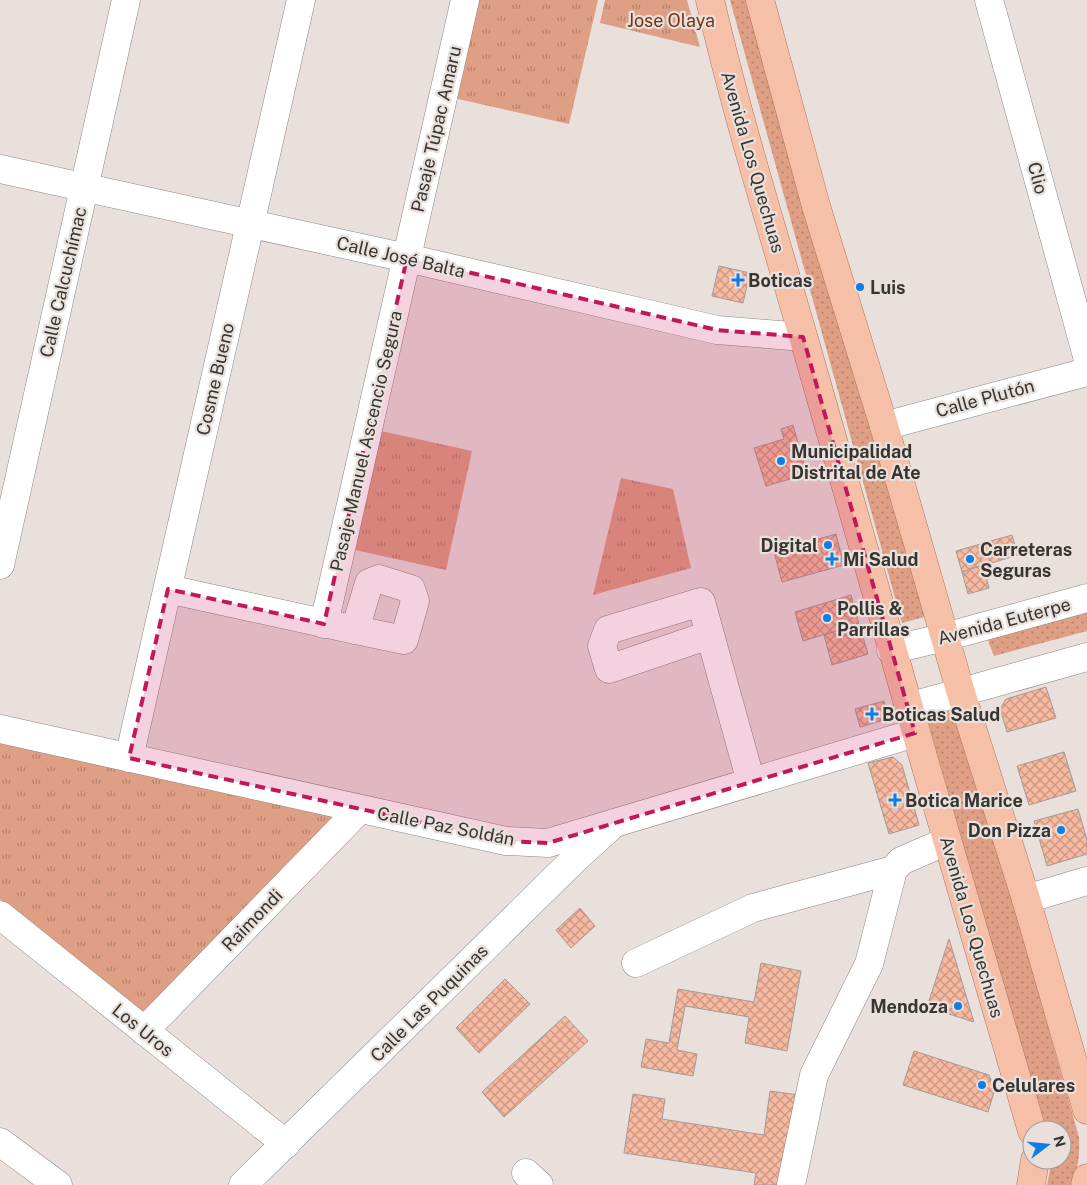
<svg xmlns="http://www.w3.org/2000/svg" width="1087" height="1185" font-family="'Public Sans',sans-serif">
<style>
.grass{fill:url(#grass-dots)}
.park{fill:url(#park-tufts)}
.building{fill:url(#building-cross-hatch);stroke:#a39b98}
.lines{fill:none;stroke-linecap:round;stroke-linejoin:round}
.minor-casing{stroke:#8f8784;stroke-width:29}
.major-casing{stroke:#af7359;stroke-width:29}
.minor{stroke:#fff;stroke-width:28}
.major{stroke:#f6bfa8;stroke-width:28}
.marked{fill:#c2185b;fill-opacity:0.2;stroke:#c2185b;stroke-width:4;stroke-dasharray:10 6;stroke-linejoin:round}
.poi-dot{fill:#0e7de4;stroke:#e9e0dc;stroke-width:2}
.labels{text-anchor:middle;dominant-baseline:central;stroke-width:4.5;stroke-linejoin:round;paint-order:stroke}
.park-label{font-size:18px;fill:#763414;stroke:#e9e0dc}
.street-label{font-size:18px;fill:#373432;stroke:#e9e0dc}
.poi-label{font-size:18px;font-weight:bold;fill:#373432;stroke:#e9e0dc;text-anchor:start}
</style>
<defs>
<pattern id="grass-dots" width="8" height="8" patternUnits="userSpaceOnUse" patternTransform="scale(1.25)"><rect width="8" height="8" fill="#de9f85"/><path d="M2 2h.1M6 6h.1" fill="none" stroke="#b5826d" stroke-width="1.8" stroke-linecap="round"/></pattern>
<pattern id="park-tufts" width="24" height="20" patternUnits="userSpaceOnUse" patternTransform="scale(1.25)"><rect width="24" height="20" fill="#de9f85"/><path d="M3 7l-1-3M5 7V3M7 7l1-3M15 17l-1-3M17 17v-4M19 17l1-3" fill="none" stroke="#b5826d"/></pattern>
<pattern id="building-cross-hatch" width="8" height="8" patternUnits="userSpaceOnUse" patternTransform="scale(1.25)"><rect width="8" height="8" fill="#f7b9a0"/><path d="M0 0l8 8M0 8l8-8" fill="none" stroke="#c99783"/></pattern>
</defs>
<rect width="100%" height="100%" fill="#e9e0dc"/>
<!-- grass -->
<g class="grass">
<polygon points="730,0 750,0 928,616 902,623"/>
<polygon points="1087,609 1087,631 994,656 987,638"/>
<path d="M 958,706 L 1079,1137 C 1080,1155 1078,1169 1072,1185 L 1047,1185 L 1052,1160 L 1062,1160 L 1062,1130 L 1044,1130 L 925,711 Z"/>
</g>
<!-- park -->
<g class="park">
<polygon points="469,0 598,0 569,124 445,96"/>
<polygon points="605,0 687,0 700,47 600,23"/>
<polygon points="372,429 472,451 446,570 346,548"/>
<polygon points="621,478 673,489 691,568 593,595"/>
<polygon points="0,739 343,813 144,1016 0,899"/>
</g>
<!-- building -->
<g class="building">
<polygon points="719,266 750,273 743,303 712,296"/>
<polygon points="793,425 807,474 766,486 754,448 784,439 781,429"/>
<polygon points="836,534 844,565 782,582 774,552"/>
<polygon points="1012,535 1018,555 962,572 956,551"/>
<polygon points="983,565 989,588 968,594 962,572"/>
<polygon points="851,595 859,624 803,641 795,612"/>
<polygon points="859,624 868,654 832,665 824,635"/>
<polygon points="1046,687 1056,718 1007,732 1000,709 1006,699"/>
<polygon points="884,701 888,719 860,727 855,709"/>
<polygon points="1064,752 1076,791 1029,805 1017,766"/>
<polygon points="893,757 902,765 919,825 889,834 868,763"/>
<polygon points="1078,809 1087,840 1087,854 1047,866 1034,821"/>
<polygon points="580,908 595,926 571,948 556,930"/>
<polygon points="949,939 974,1022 927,1007"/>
<polygon points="761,963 801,971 787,1051 745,1043 749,1017 685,1006 677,1050 697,1054 693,1076 641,1067 646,1039 669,1043 678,989 754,1002"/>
<polygon points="505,979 530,1004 479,1053 456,1028"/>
<polygon points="565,1016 588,1041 504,1117 482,1092"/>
<polygon points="914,1051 989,1075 995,1089 988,1112 903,1085"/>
<polygon points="770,1091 799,1095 786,1185 754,1185 756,1173 624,1153 633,1094 665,1099 662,1119 764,1135"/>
</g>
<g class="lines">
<defs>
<g id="minor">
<polyline points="989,0 1087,356"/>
<polyline points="0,169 407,258 717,330 803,337"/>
<polyline points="884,426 1087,372"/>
<polyline points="0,565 126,0"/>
<path d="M 168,589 C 246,606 325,624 404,640 L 415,601 L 411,589 L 379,579 L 369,583 L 355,630"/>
<polyline points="324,624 465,0"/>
<polyline points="709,635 609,669 602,646 608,630 701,602 751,782"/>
<polyline points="891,650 945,637 1087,598"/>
<polyline points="908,707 1087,657"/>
<polyline points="0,729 506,841 548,843 915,733"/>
<polyline points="129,758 301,0"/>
<polyline points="1026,899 1087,881"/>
<polyline points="0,915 286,1144"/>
<polyline points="636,963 753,908 893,870"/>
<polyline points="144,1031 360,809"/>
<polyline points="0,1142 58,1185"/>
<polyline points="526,1173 539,1185"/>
<polyline points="243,1185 578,856 609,828"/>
<polyline points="791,1185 814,1075 869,964 893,870 901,861 947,841"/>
</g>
<g id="major">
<path d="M 710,0 C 740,129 780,254 816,381 C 886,632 959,881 1032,1131"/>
<polyline points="760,0 816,206 884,426 961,693 1026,899 1087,1110"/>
<polyline points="1031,1185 1035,1160"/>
<polyline points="1085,1185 1087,1178"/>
</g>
</defs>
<!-- minor casing -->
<use href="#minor" class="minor-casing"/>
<!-- major casing -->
<use href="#major" class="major-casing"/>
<!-- minor -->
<use href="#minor" class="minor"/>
<!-- major -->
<use href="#major" class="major"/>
</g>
<!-- marked area -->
<path class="marked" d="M 407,258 L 717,330 L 803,337 L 915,733 L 548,843 L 506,841 L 129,758 L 168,589 L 324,624 Z"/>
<!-- markers -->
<g class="poi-dot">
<path d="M735.5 272.5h5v5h5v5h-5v5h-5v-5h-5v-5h5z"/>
<circle cx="860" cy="287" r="5"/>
<circle cx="781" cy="461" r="5"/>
<circle cx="828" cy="545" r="5"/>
<path d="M829.5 551.5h5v5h5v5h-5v5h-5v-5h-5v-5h5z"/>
<circle cx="970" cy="559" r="5"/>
<circle cx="827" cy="618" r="5"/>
<path d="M869.5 706.5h5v5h5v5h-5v5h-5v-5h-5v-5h5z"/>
<path d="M892.5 792.5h5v5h5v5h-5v5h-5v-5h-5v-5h5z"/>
<circle cx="1061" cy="830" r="5"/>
<circle cx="958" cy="1006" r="5"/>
<circle cx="982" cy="1085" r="5"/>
</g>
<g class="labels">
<!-- park labels -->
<g class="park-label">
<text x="671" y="20">Jose Olaya</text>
</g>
<!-- street labels -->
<g class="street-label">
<text transform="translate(436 129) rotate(-77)">Pasaje Túpac Amaru</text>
<text transform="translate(753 162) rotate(74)">Avenida Los Quechuas</text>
<text transform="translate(1038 178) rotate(75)">Clio</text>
<text transform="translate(401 257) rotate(13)">Calle José Balta</text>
<text transform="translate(63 282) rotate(-77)">Calle Calcuchímac</text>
<text transform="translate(215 379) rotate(-77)">Cosme Bueno</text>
<text transform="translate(985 398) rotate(-15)">Calle Plutón</text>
<text transform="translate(366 441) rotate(-77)">Pasaje Manuel Ascencio Segura</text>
<text transform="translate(1004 621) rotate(-15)">Avenida Euterpe</text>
<text transform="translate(446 826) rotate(11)">Calle Paz Soldán</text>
<text transform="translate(252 920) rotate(-46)">Raimondi</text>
<text transform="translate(972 927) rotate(74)">Avenida Los Quechuas</text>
<text transform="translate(429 1003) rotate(-45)">Calle Las Puquinas</text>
<text transform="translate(143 1030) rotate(39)">Los Uros</text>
</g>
<!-- poi labels -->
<g class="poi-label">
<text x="748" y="280">Boticas</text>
<text x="870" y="287">Luis</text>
<text x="791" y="451">Municipalidad<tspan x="791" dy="21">Distrital de Ate</tspan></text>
<text x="818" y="545" text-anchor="end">Digital</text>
<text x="980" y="549">Carreteras<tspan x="980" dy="21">Seguras</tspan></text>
<text x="843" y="559">Mi Salud</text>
<text x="837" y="608">Pollis &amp;<tspan x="837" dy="21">Parrillas</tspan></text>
<text x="882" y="714">Boticas Salud</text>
<text x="905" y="800">Botica Marice</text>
<text x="1051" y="830" text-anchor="end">Don Pizza</text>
<text x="948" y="1006" text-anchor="end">Mendoza</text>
<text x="992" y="1085">Celulares</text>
</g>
</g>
<!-- north arrow -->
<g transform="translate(1047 1145) rotate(74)"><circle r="24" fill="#e9e0dc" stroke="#a29b98"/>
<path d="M0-4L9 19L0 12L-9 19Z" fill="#0e7de4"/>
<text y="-8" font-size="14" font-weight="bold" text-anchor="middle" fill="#373432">N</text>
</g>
</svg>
